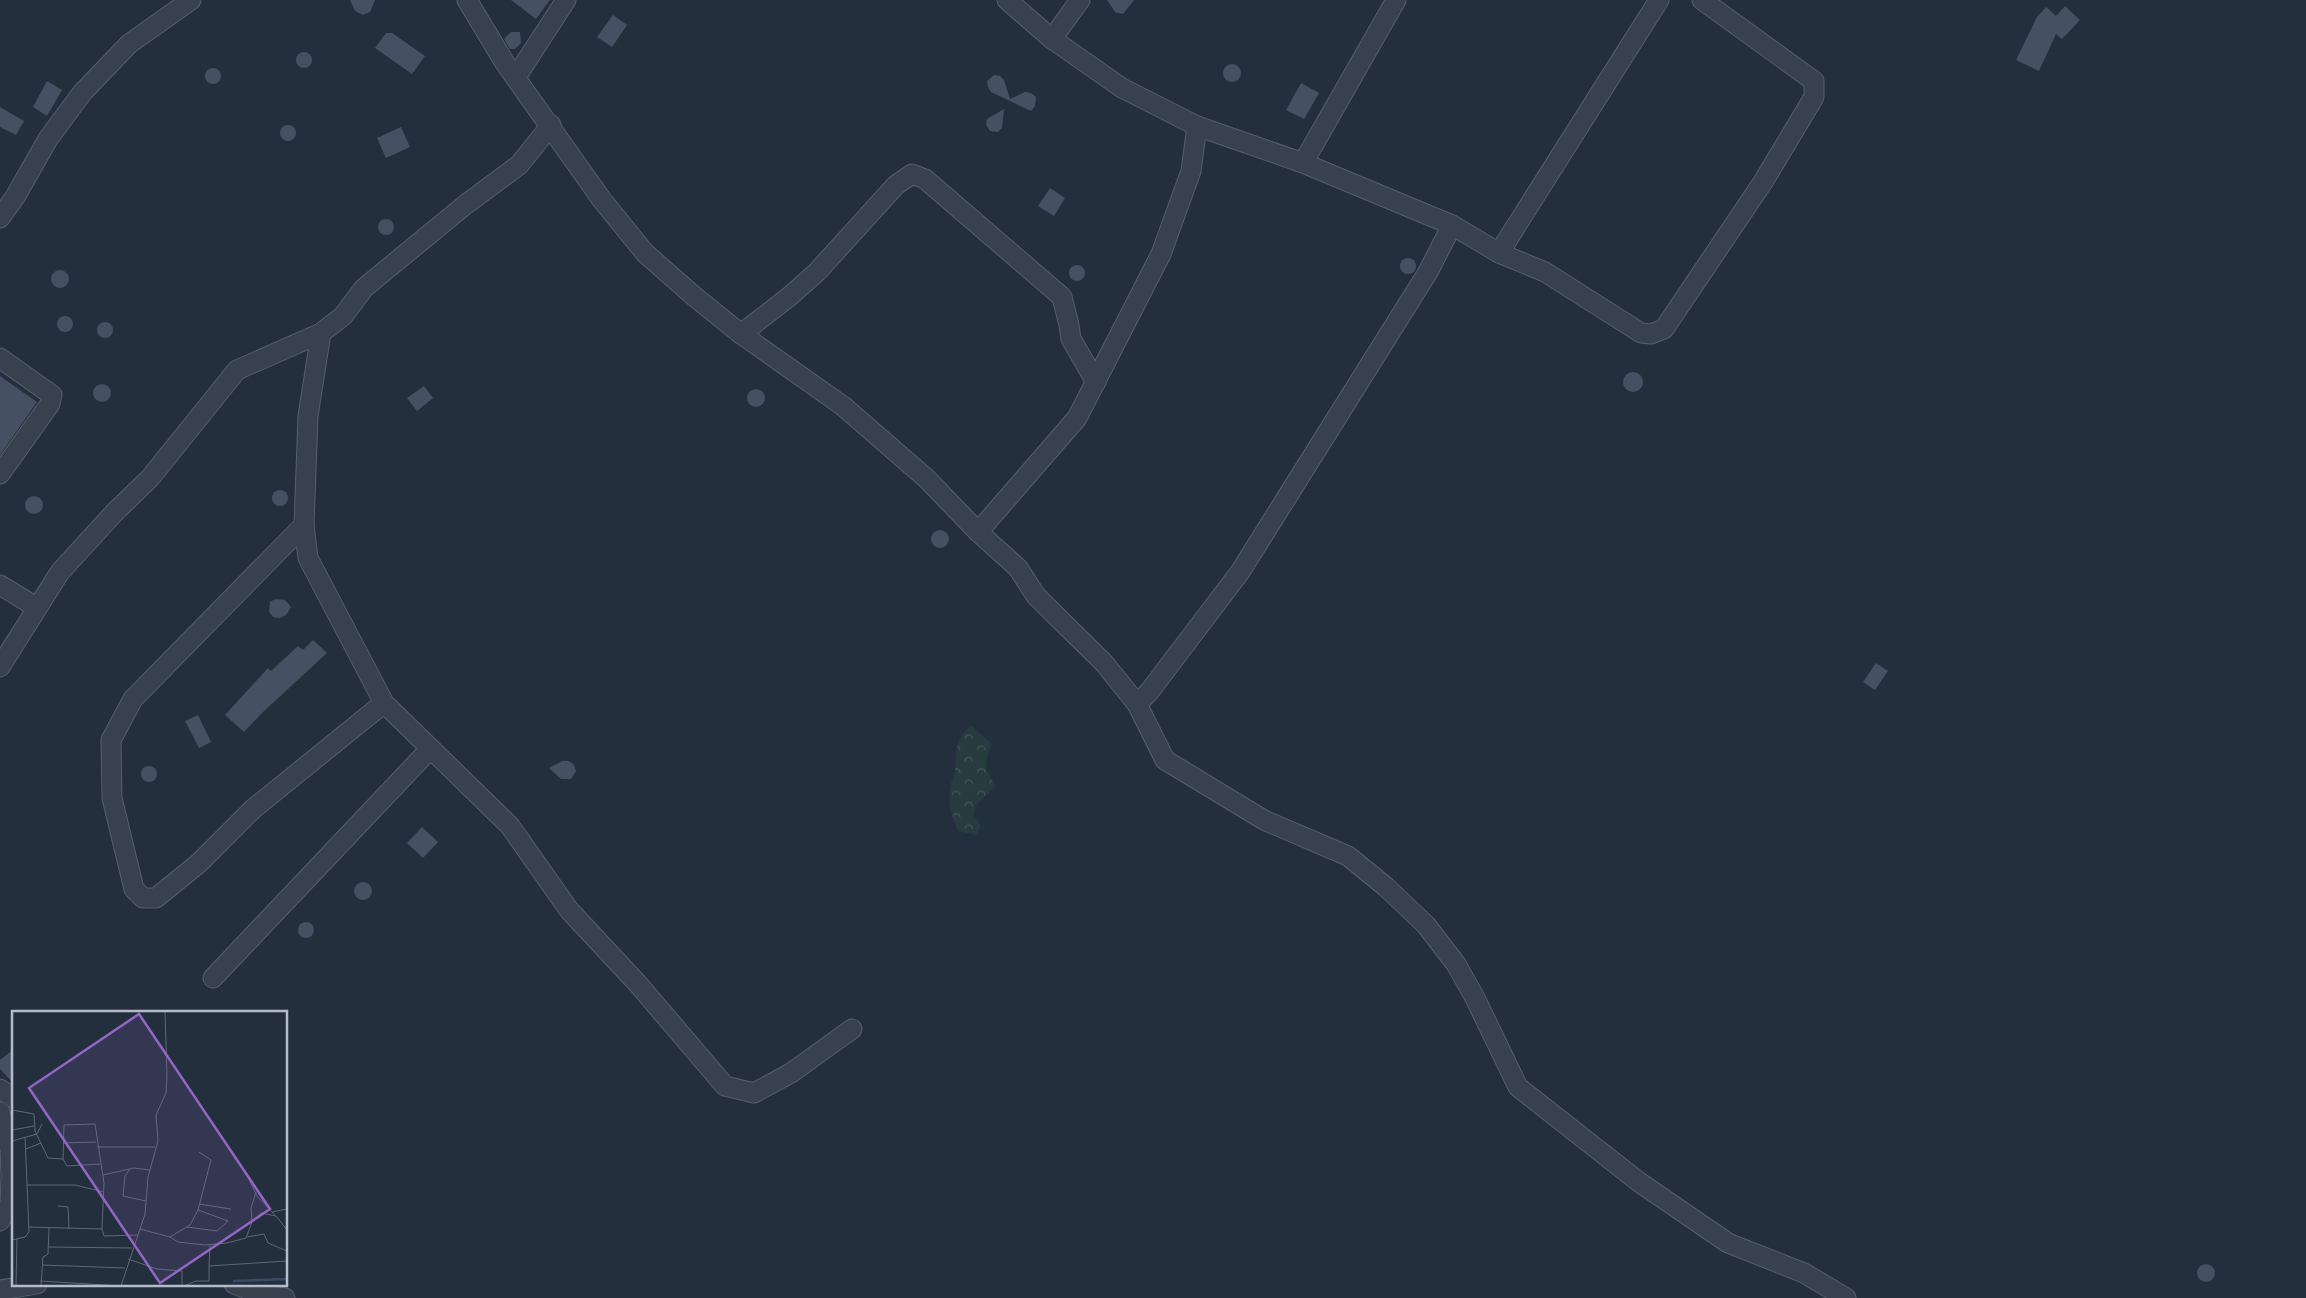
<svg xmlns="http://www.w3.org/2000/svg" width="2306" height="1298" font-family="Figtree,sans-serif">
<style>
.forest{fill:url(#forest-crowns)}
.building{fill:#455162}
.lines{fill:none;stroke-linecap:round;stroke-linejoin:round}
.minor-casing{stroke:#565f6c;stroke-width:21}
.minor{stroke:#38414e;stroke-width:19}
.inset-river{fill:none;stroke:#394c67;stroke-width:2.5}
.inset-road{fill:none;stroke:#5e6776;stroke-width:1}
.view{fill:#9266c3;fill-opacity:0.15;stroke:#9266c3;stroke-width:2.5}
.inset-edge{fill:none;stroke:#b4bcc9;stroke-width:2.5}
</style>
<defs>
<pattern id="forest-crowns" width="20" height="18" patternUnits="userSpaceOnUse" patternTransform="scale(1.25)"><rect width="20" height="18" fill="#263c3f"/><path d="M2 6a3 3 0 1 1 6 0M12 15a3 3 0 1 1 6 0" fill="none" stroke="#435659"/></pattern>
</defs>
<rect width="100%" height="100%" fill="#242f3e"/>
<!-- forest -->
<path class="forest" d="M 971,726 L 992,744 C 983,764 984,768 996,786 L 977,804 L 973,814 L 981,826 L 976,835 L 958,831 C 952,817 948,805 950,790 C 950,783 954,777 955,771 C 957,751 954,740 971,726 Z"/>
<!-- building -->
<g class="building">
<polygon points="350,0 375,0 370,12 363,15 355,11"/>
<polygon points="511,0 550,0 536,19"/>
<polygon points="1107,0 1134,0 1123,14 1115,12"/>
<polygon points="2065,6 2080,20 2062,39 2056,34 2039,71 2016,60 2037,17 2046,7 2056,16"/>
<polygon points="613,15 627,25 612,47 597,37"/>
<polygon points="511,32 520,32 521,43 515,49 510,49 504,39"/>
<polygon points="386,33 392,33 425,56 412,74 375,48"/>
<circle cx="304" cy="60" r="8"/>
<circle cx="1232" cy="73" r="9"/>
<circle cx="213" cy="76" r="8"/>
<polygon points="994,75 1000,76 1004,80 1010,99 1025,92 1031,93 1036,97 1035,106 1031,111 991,92 988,87 987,81"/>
<polygon points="47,81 62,90 47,116 33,107"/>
<polygon points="1301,83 1319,93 1304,119 1286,110"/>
<polygon points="0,107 24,121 16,135 0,127"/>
<polygon points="1004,109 1002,128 998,132 990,131 986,125 987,119"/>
<circle cx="288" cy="133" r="8"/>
<polygon points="401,127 410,147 386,158 377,138"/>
<polygon points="1050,188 1065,198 1054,216 1038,206"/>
<circle cx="386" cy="227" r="8"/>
<circle cx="1408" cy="266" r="8"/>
<circle cx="1077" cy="273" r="8"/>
<circle cx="60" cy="279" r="9"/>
<circle cx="65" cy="324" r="8"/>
<circle cx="105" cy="330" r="8"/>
<circle cx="1633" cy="382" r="10"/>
<polygon points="0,376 37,402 0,455"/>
<circle cx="102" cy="393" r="9"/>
<polygon points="424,386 433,398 417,411 407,398"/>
<circle cx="756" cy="398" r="9"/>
<circle cx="280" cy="498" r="8"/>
<circle cx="34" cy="505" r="9"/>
<circle cx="940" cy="539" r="9"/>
<polygon points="275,599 285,600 291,607 286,615 280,618 273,617 269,612 270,602"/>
<polygon points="313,640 327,653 263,712 244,732 225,715 268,668 271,671 298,646 303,650"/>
<polygon points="1876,663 1888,671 1875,690 1863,682"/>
<polygon points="198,715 211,742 199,748 185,721"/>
<polygon points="562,761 569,761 574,765 576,771 571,779 561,779 549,768"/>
<circle cx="149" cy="774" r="8"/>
<polygon points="422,827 438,842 423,858 407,843"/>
<circle cx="363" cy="891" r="9"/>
<circle cx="306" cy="930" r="8"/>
<polygon points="14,1049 14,1084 0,1069 0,1060"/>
<circle cx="2206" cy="1273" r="9"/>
</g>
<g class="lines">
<defs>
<g id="minor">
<polyline points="467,0 505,63 602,200 645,253 695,297 741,334 843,406 927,479 978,532 1018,568 1036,596 1104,663 1137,704 1165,760 1264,820 1348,856 1386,887 1426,925 1456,964 1475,998 1518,1087 1639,1182 1728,1243 1804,1273 1846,1298"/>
<polyline points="1007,0 1052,39 1122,88 1197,126 1303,163 1452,225 1499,253 1545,272 1641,333 1651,334 1664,329 1763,182 1814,97 1814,81 1702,0"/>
<polyline points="1052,39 1080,0"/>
<polyline points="516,77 566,0"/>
<polyline points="551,125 519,165 465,205 364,288 343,316 321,333 308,416 304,525 308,558 384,703 510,826 569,910 638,984 725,1086 754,1093 791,1073 852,1029"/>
<polyline points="1303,163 1396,0"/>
<polyline points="0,218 15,197 48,139 82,93 129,44 191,0"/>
<polyline points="1499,253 1659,0"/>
<polyline points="741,334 790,296 817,272 896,185 912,174 925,179 1062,297 1069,325 1071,339 1096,382"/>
<polyline points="0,358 52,395 50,404 0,474"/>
<polyline points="304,525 133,699 111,740 112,798 134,889 143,898 156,898 199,863 253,809 384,703"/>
<polyline points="978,532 1077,418 1161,254 1191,171 1197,126"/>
<polyline points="0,585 36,607"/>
<polyline points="0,667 60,572 114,513 150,478 237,370 321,333"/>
<polyline points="1137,704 1149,692 1240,572 1428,272 1452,225"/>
<polyline points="213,978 430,749"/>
<polyline points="0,1089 14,1098"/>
<polyline points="0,1112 10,1149 11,1176 10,1204 0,1221"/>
<polyline points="234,1284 263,1295 285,1298"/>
<polyline points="0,1290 37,1284"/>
</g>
</defs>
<!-- minor casing -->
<use href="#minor" class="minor-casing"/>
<!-- minor -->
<use href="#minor" class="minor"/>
</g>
<!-- overview -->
<g transform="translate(12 1011)">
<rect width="275" height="275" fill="#242f3e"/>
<path class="inset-river" d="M 221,270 L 275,268"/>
<path class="inset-road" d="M 0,99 L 22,103 L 23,120 L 36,147 L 51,148 L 55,155 L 88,153M 0,119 L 22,115M 0,130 L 25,123 L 30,113M 51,132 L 84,131M 85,136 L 143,136M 14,138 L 29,132M 51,148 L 52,114 L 83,113 L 92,172 L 90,218M 118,158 L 113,165 L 111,185 L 134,190M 234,162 L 245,185 L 263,204M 91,164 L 122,157 L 138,159M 15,174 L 63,174 L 92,181M 187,193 L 219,198M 46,195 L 56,196 L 57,218M 260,201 L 275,198M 240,209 L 239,197 L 244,181M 16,216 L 90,218 L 92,225 L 125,224M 175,216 L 205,220 L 216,210 L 186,199M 128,218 L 158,226 L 178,214 L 186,199 L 199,149 L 187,141M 158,226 L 166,231 L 193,234 L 215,232 L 234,227 L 240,211 L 249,202 L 264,205 L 275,219M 235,226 L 252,223 L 256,232 L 275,240M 0,229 L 13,226 L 17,221 L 13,126M 36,236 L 120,237M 116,248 L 145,258 L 170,260 L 170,275M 30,254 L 113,257M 197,255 L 198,234M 28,270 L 109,275M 4,275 L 5,228M 29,275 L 31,246 L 36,243 L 37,217M 109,275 L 133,203 L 136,166 L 146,130 L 144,104 L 154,82 L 155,66 L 153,0M 172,275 L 184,270 L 197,270 L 197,255 L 275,250"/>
<path class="view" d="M 127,3 L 258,198 L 148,272 L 17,77 Z"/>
<rect width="275" height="275" class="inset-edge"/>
</g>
</svg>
